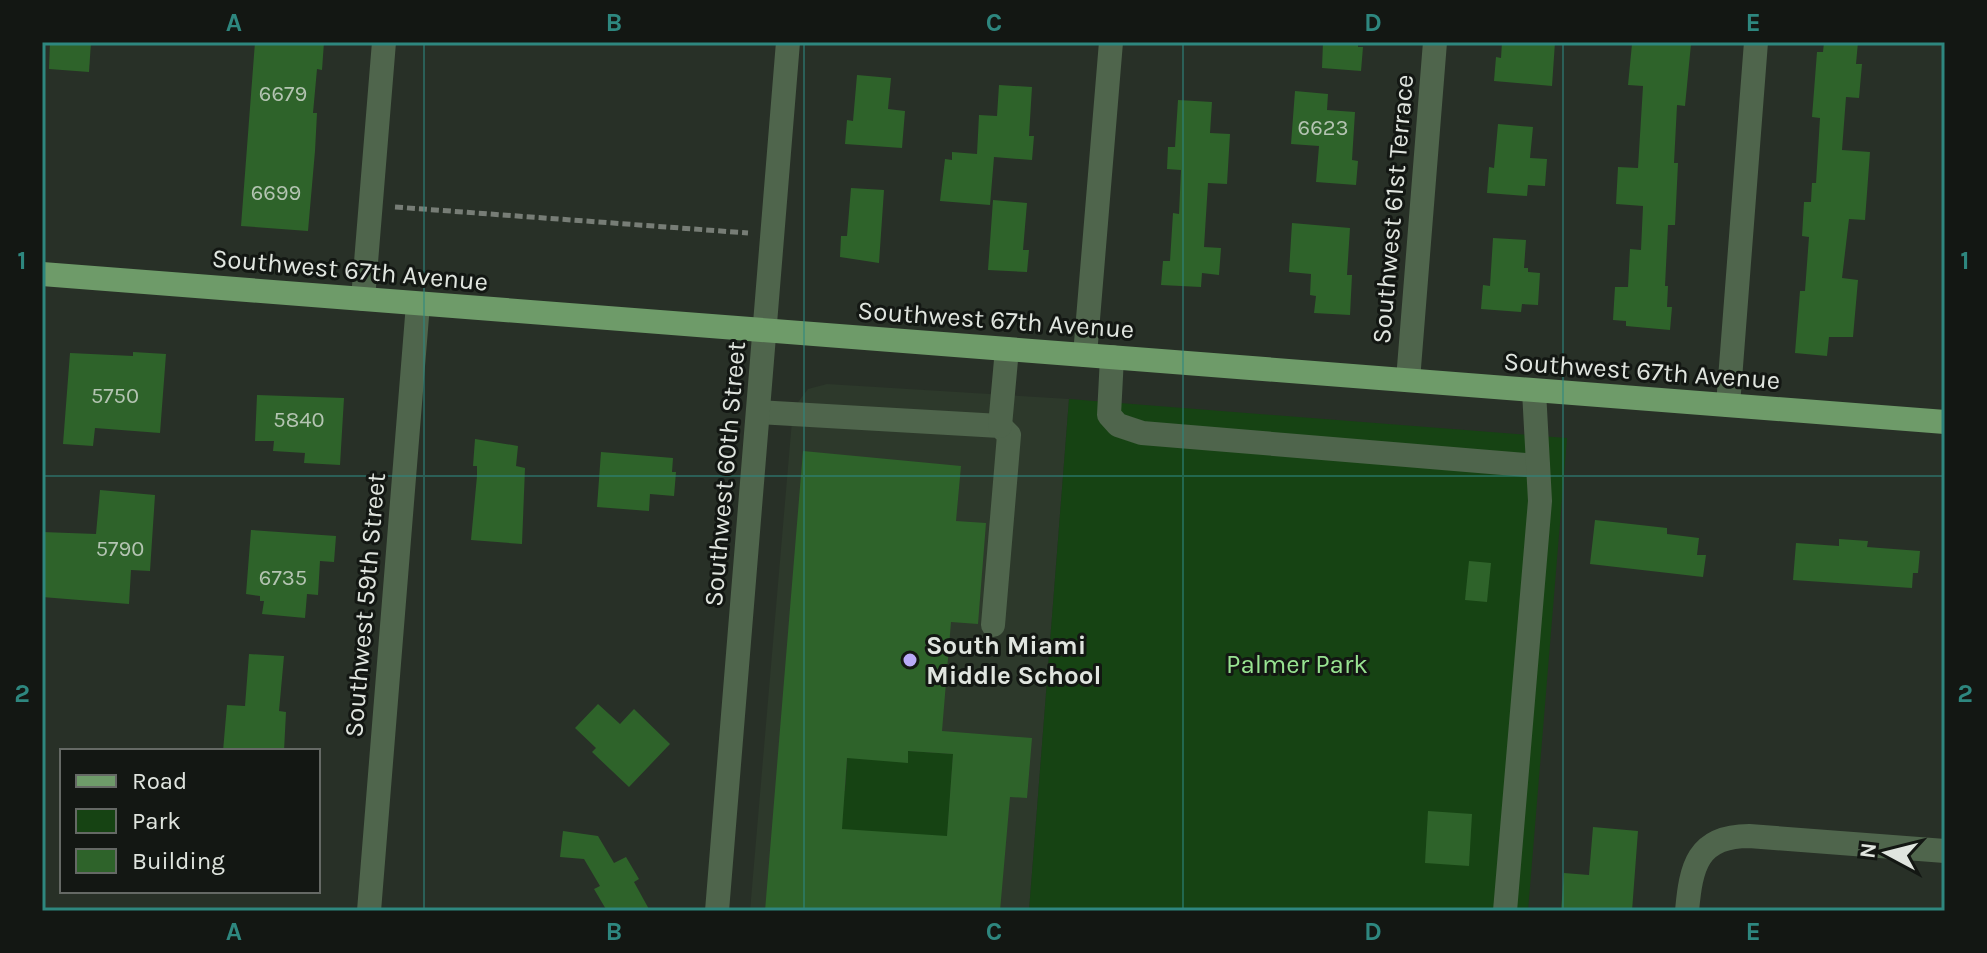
<svg xmlns="http://www.w3.org/2000/svg" width="1987" height="953" font-family="Karla,sans-serif">
<style>
.built{fill:#2d392b}
.green{fill:#164313}
.building{fill:#2e632a;fill-rule:evenodd}
.lines{fill:none;stroke-linecap:round;stroke-linejoin:round}
.path{stroke:#777d76;stroke-width:5;stroke-dasharray:8 4;stroke-linecap:butt}
.minor{stroke:#4f654c;stroke-width:24}
.major{stroke:#6e9b69;stroke-width:24}
.grid{fill:none;stroke:#2e877f;stroke-width:2;stroke-opacity:0.55}
.poi-dot{fill:#b9abf7;stroke:#131713;stroke-width:3}
.labels{text-anchor:middle;dominant-baseline:central;stroke-width:6;stroke-linejoin:round;paint-order:stroke}
.number-label{font-size:22px;fill:#b4c4b2}
.street-label{font-size:26px;fill:#e0e5df;stroke:#131713}
.poi-label{font-size:26px;font-weight:bold;fill:#e0e5df;stroke:#131713;text-anchor:start}
.park-label{font-size:26px;fill:#98e391;stroke:#131713}
.neatline{fill:none;stroke:#2e877f;stroke-width:3}
.grid-label{font-size:26px;text-anchor:middle;font-weight:bold;fill:#2e877f}
</style>
<rect width="100%" height="100%" fill="#283027"/>
<!-- built -->
<polygon class="built" points="827,384 1069,399 1029,911 750,911 793,409 808,389"/>
<!-- green -->
<g class="green">
<polygon points="1069,399 1567,438 1528,911 1029,911"/>
<polygon points="848,746 908,763 908,751 953,754 942,911 841,911 826,790 845,791"/>
</g>
<!-- building -->
<g class="building">
<polygon points="50,42 91,42 89,72 49,69"/>
<polygon points="255,42 324,42 322,70 317,69 313,113 317,113 315,151 308,231 241,226"/>
<polygon points="1323,42 1358,42 1358,47 1363,47 1361,71 1322,68"/>
<polygon points="1502,42 1555,42 1552,86 1494,81 1496,57 1501,58"/>
<polygon points="1649,42 1684,42 1691,44 1685,106 1677,105 1674,163 1678,163 1675,225 1668,225 1665,286 1668,286 1667,307 1672,307 1670,330 1626,326 1626,321 1613,320 1615,287 1628,287 1630,249 1641,250 1643,206 1616,204 1618,167 1638,168 1643,86 1628,85 1632,44 1648,45"/>
<polygon points="1824,42 1858,42 1856,64 1862,64 1859,98 1846,97 1842,150 1870,152 1865,220 1849,219 1842,278 1858,280 1853,337 1829,337 1827,356 1795,353 1800,291 1805,291 1809,237 1802,236 1804,202 1811,202 1812,183 1816,183 1820,118 1812,117 1817,52 1823,52"/>
<polygon points="857,75 891,78 888,109 905,111 902,148 845,144 847,120 853,121"/>
<polygon points="999,85 1032,87 1029,136 1034,136 1032,160 994,157 990,205 940,201 945,159 952,160 952,152 977,154 979,115 997,116"/>
<polygon points="1295,91 1328,94 1327,110 1355,112 1352,160 1358,161 1356,185 1316,182 1319,146 1291,144"/>
<polygon points="1178,100 1212,102 1210,133 1230,134 1227,184 1208,183 1204,247 1221,248 1219,275 1202,273 1201,287 1161,285 1163,261 1170,261 1173,213 1179,214 1181,170 1167,169 1168,147 1175,147"/>
<polygon points="1498,124 1533,127 1530,158 1547,159 1545,186 1528,185 1527,196 1487,193 1489,167 1494,168"/>
<polygon points="851,188 884,190 879,263 840,257 841,236 847,236"/>
<polygon points="993,200 1027,203 1023,250 1029,250 1027,272 988,270"/>
<polygon points="1292,223 1350,228 1347,275 1352,275 1350,315 1314,313 1316,296 1310,295 1311,274 1289,272"/>
<polygon points="1493,238 1526,240 1524,268 1528,268 1528,272 1540,273 1538,305 1522,304 1521,312 1481,309 1483,285 1490,286"/>
<polygon points="133,352 166,354 160,433 95,428 93,446 63,444 70,353 133,356"/>
<polygon points="257,395 344,398 340,465 304,463 305,453 273,451 274,441 255,441"/>
<polygon points="475,439 518,446 516,466 525,468 522,544 471,540 477,476 477,466 473,466"/>
<path d="M 803,451 L 961,466 L 956,521 L 986,523 L 978,624 L 951,622 L 942,731 L 1032,738 L 1027,798 L 1010,797 L 1000,911 L 765,911 ZM 908,751 L 953,754 L 947,836 L 842,829 L 847,758 L 908,763 Z"/>
<polygon points="601,452 673,458 672,472 676,472 674,496 650,494 649,511 597,507"/>
<polygon points="100,490 155,495 150,571 131,570 129,604 42,597 42,532 96,534"/>
<polygon points="1595,520 1667,528 1667,534 1699,538 1697,555 1706,555 1703,577 1590,564"/>
<polygon points="251,530 336,536 334,562 320,561 318,595 307,594 305,618 262,614 264,601 260,601 260,596 246,594"/>
<polygon points="1839,539 1868,541 1867,547 1920,551 1918,573 1913,573 1912,588 1793,580 1796,543 1839,546"/>
<polygon points="1469,561 1491,563 1487,602 1465,600"/>
<polygon points="249,654 284,656 279,711 286,712 284,751 223,751 227,705 245,706"/>
<polygon points="598,704 620,724 634,709 670,744 629,787 592,752 596,748 575,728"/>
<polygon points="1428,811 1472,814 1469,866 1425,863"/>
<polygon points="1593,827 1638,831 1632,911 1561,911 1564,873 1589,875"/>
<polygon points="563,831 598,836 614,863 626,857 639,879 634,882 650,911 607,911 594,889 600,886 584,859 560,857"/>
</g>
<g class="lines">
<!-- path -->
<polyline class="path" points="395,207 748,233"/>
<!-- minor -->
<g class="minor">
<polyline points="363,299 384,42"/>
<polyline points="1085,355 1111,42"/>
<polyline points="1112,357 1109,415 1118,425 1142,433 1538,466"/>
<polyline points="1408,380 1435,42"/>
<polyline points="1728,405 1756,42"/>
<polyline points="758,412 1000,426 1009,435 993,625"/>
<polyline points="1000,426 1007,349"/>
<polyline points="369,911 418,304"/>
<polyline points="717,911 788,42"/>
<polyline points="1505,911 1540,501 1534,391"/>
<path d="M 1687,911 C 1691,867 1697,836 1749,836 L 1945,851"/>
</g>
<!-- major -->
<polyline class="major" points="42,274 1945,422"/>
</g>
<!-- grid -->
<path class="grid" d="M 424,42 L 424,911M 804,42 L 804,911M 1183,42 L 1183,911M 1563,42 L 1563,911M 42,476 L 1945,476"/>
<!-- markers -->
<circle class="poi-dot" cx="910" cy="660" r="8"/>
<g class="labels">
<!-- number labels -->
<g class="number-label">
<text x="283" y="94">6679</text>
<text x="1323" y="128">6623</text>
<text x="276" y="193">6699</text>
<text x="115" y="396">5750</text>
<text x="299" y="420">5840</text>
<text x="120" y="549">5790</text>
<text x="283" y="578">6735</text>
</g>
<!-- street labels -->
<g class="street-label">
<text transform="translate(1393 209) rotate(-85)">Southwest 61st Terrace</text>
<text transform="translate(350 270) rotate(5)">Southwest 67th Avenue</text>
<text transform="translate(996 320) rotate(4)">Southwest 67th Avenue</text>
<text transform="translate(1642 371) rotate(4)">Southwest 67th Avenue</text>
<text transform="translate(725 474) rotate(-85)">Southwest 60th Street</text>
<text transform="translate(365 605) rotate(-85)">Southwest 59th Street</text>
</g>
<!-- poi labels -->
<g class="poi-label">
<text x="926" y="645">South Miami<tspan x="926" dy="30">Middle School</tspan></text>
</g>
<!-- park labels -->
<g class="park-label">
<text x="1297" y="664">Palmer Park</text>
</g>
</g>
<!-- border -->
<rect width="1987" height="953" fill="none" stroke="#131713" stroke-width="88"/>
<!-- legend -->
<rect x="60" y="749" width="260" height="144" fill="#131713" stroke="#656965" stroke-width="2"/>
<rect x="76" y="775" width="40" height="12" fill="#6e9b69" stroke="#656965" stroke-width="2"/>
<text x="132" y="789" font-size="24" fill="#e0e5df">Road</text>
<rect x="76" y="809" width="40" height="24" fill="#164313" stroke="#656965" stroke-width="2"/>
<text x="132" y="829" font-size="24" fill="#e0e5df">Park</text>
<rect x="76" y="849" width="40" height="24" fill="#2e632a" stroke="#656965" stroke-width="2"/>
<text x="132" y="869" font-size="24" fill="#e0e5df">Building</text>
<!-- north arrow -->
<g transform="translate(1887 853) rotate(277)" stroke="#131713" stroke-width="6" paint-order="stroke">
<path d="M0-6L14 30L0 20L-14 30Z" fill="#e0e5df"/>
<text y="-12" font-size="22" font-weight="bold" text-anchor="middle" fill="#e0e5df">N</text>
</g>
<rect x="44" y="44" width="1899" height="865" class="neatline"/>
<g class="grid-label">
<text x="234" y="31">A</text>
<text x="614" y="31">B</text>
<text x="994" y="31">C</text>
<text x="1373" y="31">D</text>
<text x="1753" y="31">E</text>
<text x="22" y="269">1</text>
<text x="1965" y="269">1</text>
<text x="22" y="702">2</text>
<text x="1965" y="702">2</text>
<text x="234" y="940">A</text>
<text x="614" y="940">B</text>
<text x="994" y="940">C</text>
<text x="1373" y="940">D</text>
<text x="1753" y="940">E</text>
</g>
</svg>
